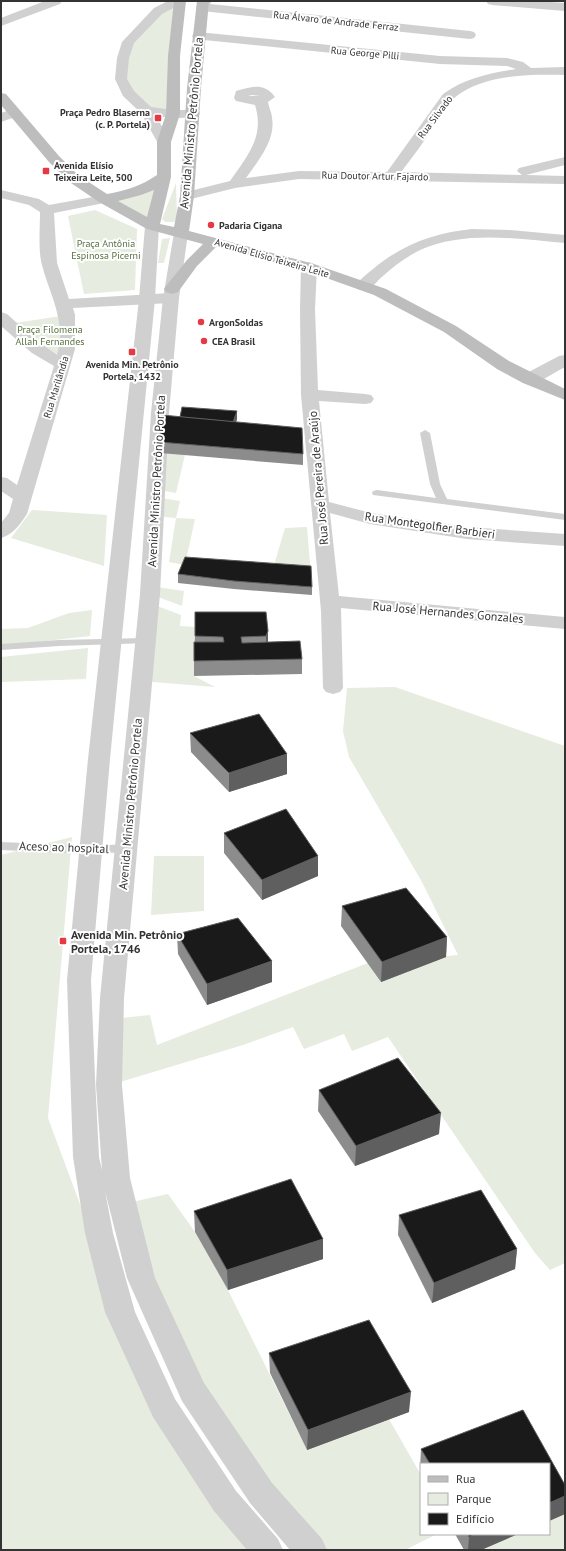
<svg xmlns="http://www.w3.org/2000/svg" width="566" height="1551" font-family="'PT Sans',sans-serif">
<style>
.green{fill:#e6ecdf}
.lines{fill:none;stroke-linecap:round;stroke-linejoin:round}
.service{fill:#d0d0d0;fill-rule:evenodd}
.minor{fill:#d0d0d0;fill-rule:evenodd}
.tertiary{fill:#d0d0d0;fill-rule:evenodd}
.secondary{fill:#bdbdbd;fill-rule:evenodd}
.wall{fill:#8c8c8c}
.shaded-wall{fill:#5f5f5f}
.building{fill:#1a1a1a;stroke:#5f5f5f}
.poi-dot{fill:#e63946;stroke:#fff;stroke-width:1.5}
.labels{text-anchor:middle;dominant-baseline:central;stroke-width:4;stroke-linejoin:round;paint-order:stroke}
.far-street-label{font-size:10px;fill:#333;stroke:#fff}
.far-poi-label{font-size:10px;font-weight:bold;fill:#333;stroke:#fff;text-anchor:start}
.far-park-label{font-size:10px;fill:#56703f;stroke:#fff}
.street-label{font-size:12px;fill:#333;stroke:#fff}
.poi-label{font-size:12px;font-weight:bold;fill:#333;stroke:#fff;text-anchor:start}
</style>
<rect width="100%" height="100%" fill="#fff"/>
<!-- green -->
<g class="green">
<polygon points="177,1 173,114 147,111 121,79 135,34"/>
<polygon points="164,177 152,226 104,199"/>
<polygon points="176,183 177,218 174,222 165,222 162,219"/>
<polygon points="95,210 137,229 135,290 84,294 68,216"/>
<polygon points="170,238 164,263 158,263 162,239"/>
<polygon points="67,315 63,364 9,324"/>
<polygon points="158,445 187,446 176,493 155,489"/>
<polygon points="155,497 180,501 176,518 195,519 185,565 169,562 176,518 154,516"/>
<polygon points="32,510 107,515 104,566 11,538"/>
<polygon points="307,527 311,575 272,572 285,528"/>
<polygon points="150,586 184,591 182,606 150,594"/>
<polygon points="149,603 181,615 180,626 196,627 194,676 215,687 141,681"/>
<polygon points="92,610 90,636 1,646 1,629 28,628 69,613"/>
<polygon points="88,648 86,679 1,682 1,657"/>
<polygon points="395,687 565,746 565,1263 550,1270 535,1253 388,1037 352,1051 344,1034 304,1049 293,1027 243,1045 110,1085 111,1019 150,1015 157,1045 368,963 458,955 422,882 349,757 343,731 347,688"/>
<polygon points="72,837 48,1118 120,1312 234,1497 274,1550 1,1550 1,855"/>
<polygon points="154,856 204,856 204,911 151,915"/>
<polygon points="168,1194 195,1232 228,1290 307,1450 389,1419 421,1475 421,1534 437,1534 405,1550 311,1550 188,1395 123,1204"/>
<polygon points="565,1514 565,1550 481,1550 518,1534 549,1534 549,1521"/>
</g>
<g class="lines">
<!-- service -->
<g class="service">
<polygon points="425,430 430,433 440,484 447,499 565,514 565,520 373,495 372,493 373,491 377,490 436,498 430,484 420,433"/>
<polygon points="145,638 149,639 151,641 149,643 59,646 1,650 1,644 59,640"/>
<polygon points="1,842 91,846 126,844 130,845 132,848 130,851 126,852 91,854 1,850"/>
</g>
<!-- minor -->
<g class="minor">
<polygon points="45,1 62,1 60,4 1,26 1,18"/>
<path d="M 168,1 L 183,1 L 181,4 L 162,14 L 134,43 L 129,58 L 127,79 L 134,91 L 151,107 L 173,110 L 198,110 L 200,113 L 198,116 C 184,119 170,118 156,116 L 171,142 L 169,145 L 164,146 L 159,145 L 141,113 L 123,96 L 115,79 L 117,58 L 122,42 L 154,8 Z"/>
<polygon points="200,1 212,1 210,4 470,31 474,32 476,35 474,38 470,39 202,11 198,10 196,7"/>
<polygon points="486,1 536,1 565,3 565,11 492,5 488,4"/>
<path d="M 198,32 L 440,56 L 507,58 L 523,62 L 531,68 L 565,67 L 565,75 C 529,74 482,74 453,99 C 446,106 441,116 435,124 C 425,141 413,156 401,172 L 522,175 L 517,171 L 519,168 L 565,157 L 565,165 L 526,175 L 565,176 L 565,184 L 299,179 L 235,188 L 187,200 L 182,199 L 180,196 L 182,193 L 230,181 C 247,156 265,137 255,105 L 236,101 L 234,98 L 236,91 C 251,87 264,82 275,97 L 268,102 C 269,108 272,113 272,118 C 276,140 258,161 246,178 L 299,171 L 387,172 L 443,94 C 465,78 490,73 516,69 L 507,66 L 440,64 L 194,39 L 192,36 L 194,33 ZM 252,95 L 260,96 L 248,96 Z"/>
<polygon points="13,109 18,110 20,113 18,116 1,122 1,113"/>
<path d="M 1,190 L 39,199 L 49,205 L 104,195 L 109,196 L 111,199 L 109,202 L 54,213 L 57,263 L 69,299 L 171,293 L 177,295 L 179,298 L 177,301 L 171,303 L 73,308 L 75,315 L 75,349 L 27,514 C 20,524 14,534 1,538 L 1,523 L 9,513 L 13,499 L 1,491 L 1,477 L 7,478 L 17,485 L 54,366 L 32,353 L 1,326 L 1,312 L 7,314 L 36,340 L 57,355 C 67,322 50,296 42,265 C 38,251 40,227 40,212 L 29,205 L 1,198 Z"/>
<path d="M 472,229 L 510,230 L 565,235 L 565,243 C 518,239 465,230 420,250 C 406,257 394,266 383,276 C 378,280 374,286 369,289 C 365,291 362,290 357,289 L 355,286 C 360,279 367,274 373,269 C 403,244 434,233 472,229 Z"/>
<polygon points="309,262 314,264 317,267 315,309 318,390 365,394 371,395 374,399 371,403 365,404 319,401 329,502 371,513 467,527 565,534 565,546 467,539 370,524 330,513 339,596 565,617 565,629 341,608 343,688 340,692 333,694 326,692 323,688 321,611 301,395 300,309 301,267 304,264"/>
<path d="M 565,355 L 565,367 C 553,373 537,386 523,383 L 521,379 L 523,375 L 559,356 Z"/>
</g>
<!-- tertiary -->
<polygon class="tertiary" points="152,222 157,223 159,226 155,299 110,759 91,980 95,1078 99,1157 102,1170 96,1085 100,998 140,594 151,413 163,298 174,233 176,230 181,229 186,230 188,233 179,298 169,413 160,594 124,998 122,1085 130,1178 155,1278 204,1383 272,1483 322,1539 327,1550 290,1550 250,1503 182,1401 127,1278 105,1191 113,1233 135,1312 175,1399 236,1491 278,1539 283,1550 247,1550 214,1511 153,1417 105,1312 85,1233 73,1157 67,980 88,759 139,299 145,226 147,223"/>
<!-- secondary -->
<path class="secondary" d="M 174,1 L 186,1 L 180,56 L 180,114 L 171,142 L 171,177 L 160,224 L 174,227 L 180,196 L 187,88 L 197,1 L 209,1 L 201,88 L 194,196 L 189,231 L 314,264 L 386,289 L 456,326 L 509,361 L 565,389 L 565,400 L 523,383 L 497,369 L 444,332 L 374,295 L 304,270 L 216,247 L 197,266 L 178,292 L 172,294 L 166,292 L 164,289 L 166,286 L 187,260 L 203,244 L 147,229 L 99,202 L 68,181 L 49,162 L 1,105 L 1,93 L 6,94 L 59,156 L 78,175 L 107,194 C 125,191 141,186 157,175 L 157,142 L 166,114 L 168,56 ZM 154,190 L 147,217 L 118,201 L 141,195 Z"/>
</g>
<!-- wall -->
<g class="wall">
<polygon points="237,411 237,419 236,422 303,454 303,465 160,453 159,442 180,417"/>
<polygon points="178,574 312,587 312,595 234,589 178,583"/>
<polygon points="266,612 268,642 302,659 302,674 194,676 194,661 195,636"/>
<polygon points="190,733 287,774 229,792 191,752"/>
<polygon points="224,833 318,856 318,876 262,900 224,853"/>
<polygon points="342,906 447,937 446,957 381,982 341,926"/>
<polygon points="177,934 272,982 207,1005 178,954"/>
<polygon points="319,1090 439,1134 355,1166 318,1111"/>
<polygon points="194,1211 323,1239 323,1259 228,1290 195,1232"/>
<polygon points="399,1215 517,1249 515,1269 432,1303 398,1235"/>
<polygon points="269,1353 409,1412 307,1450 270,1373"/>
<polygon points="523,1410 565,1485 565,1514 549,1521 549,1464 421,1464 421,1471 420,1468 421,1449"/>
<polygon points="455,1534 518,1534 481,1550 464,1550"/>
</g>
<!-- shaded-wall -->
<g class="shaded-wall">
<polygon points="237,411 237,419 232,433 231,425"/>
<polygon points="268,631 268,646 266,651 266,636"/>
<polygon points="287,754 287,774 229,792 229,773"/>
<polygon points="318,856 318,876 262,900 262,880"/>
<polygon points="447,937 446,957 381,982 382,962"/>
<polygon points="272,961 272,982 207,1005 207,984"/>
<polygon points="441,1113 439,1134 355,1166 356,1146"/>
<polygon points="323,1239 323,1259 228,1290 227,1270"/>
<polygon points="517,1249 515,1269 432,1303 434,1283"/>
<polygon points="411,1392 409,1412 307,1450 308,1430"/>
<polygon points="565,1496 565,1514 549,1521 549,1503"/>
<polygon points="476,1534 518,1534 481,1550 468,1550 469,1537"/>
</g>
<!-- building -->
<g class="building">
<polygon points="182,407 237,411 233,422 180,417"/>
<polygon points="162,415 302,428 303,454 159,442"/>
<polygon points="185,557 311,566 312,587 234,581 178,574"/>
<polygon points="195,612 266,612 268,631 266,636 241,637 242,643 300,641 302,659 194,661 194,642 224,642 223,637 195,636"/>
<polygon points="259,714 287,754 229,773 190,733"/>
<polygon points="286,809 318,856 262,880 224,833"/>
<polygon points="406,888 447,937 382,962 342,906"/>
<polygon points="238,918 272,961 207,984 177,934"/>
<polygon points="398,1058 441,1113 356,1146 319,1090"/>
<polygon points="291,1179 323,1239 227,1270 194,1211"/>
<polygon points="481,1190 517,1249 434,1283 399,1215"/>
<polygon points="369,1320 411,1392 308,1430 269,1353"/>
<polygon points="523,1410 565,1485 565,1496 549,1503 549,1464 430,1464 421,1449"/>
<polygon points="468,1534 476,1534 469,1537"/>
</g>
<!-- markers -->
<g class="poi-dot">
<rect x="154" y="114" width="8" height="8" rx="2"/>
<rect x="42" y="167" width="8" height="8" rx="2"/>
<circle cx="211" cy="225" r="4"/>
<circle cx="201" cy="322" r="4"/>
<circle cx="204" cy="341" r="4"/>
<rect x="128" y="348" width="8" height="8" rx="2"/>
<rect x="59" y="937" width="8" height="8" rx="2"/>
</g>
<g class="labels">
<!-- far-street labels -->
<g class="far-street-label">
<text transform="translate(336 21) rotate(6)">Rua Álvaro de Andrade Ferraz</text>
<text transform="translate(365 53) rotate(5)">Rua George Pilli</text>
<text transform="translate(435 117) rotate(-53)">Rua Silvado</text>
<text transform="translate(375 176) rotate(1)">Rua Doutor Artur Fajardo</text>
<text transform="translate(272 258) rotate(16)">Avenida Elísio Teixeira Leite</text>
<text transform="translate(56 387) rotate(-73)">Rua Marilândia</text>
</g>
<!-- far-poi labels -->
<g class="far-poi-label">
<text x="150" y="112" text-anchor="end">Praça Pedro Blaserna<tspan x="150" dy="12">(c. P. Portela)</tspan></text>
<text x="54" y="165">Avenida Elísio<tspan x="54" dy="12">Teixeira Leite, 500</tspan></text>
<text x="219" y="225">Padaria Cigana</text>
<text x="209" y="322">ArgonSoldas</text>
<text x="212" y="341">CEA Brasil</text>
<text x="132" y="364" text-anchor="middle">Avenida Min. Petrônio<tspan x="132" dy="12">Portela, 1432</tspan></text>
</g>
<!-- far-park labels -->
<g class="far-park-label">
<text x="106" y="243">Praça Antônia<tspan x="106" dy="12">Espinosa Picerni</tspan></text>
<text x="50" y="329">Praça Filomena<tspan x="50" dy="12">Allah Fernandes</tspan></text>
</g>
<!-- street labels -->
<g class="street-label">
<text transform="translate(191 123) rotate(-85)">Avenida Ministro Petrônio Portela</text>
<text transform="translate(318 478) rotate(-95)">Rua José Pereira de Araújo</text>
<text transform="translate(156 481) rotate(-87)">Avenida Ministro Petrônio Portela</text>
<text transform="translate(430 525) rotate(8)">Rua Montegolfier Barbieri</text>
<text transform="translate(448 612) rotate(5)">Rua José Hernandes Gonzales</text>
<text transform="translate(130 804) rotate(-85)">Avenida Ministro Petrônio Portela</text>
<text transform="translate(64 847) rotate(2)">Aceso ao hospital</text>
</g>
<!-- poi labels -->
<g class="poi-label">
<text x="71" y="934">Avenida Min. Petrônio<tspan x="71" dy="14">Portela, 1746</tspan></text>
</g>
</g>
<!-- border -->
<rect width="566" height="1551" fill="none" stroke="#333333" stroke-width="4"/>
<!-- legend -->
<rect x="420" y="1463" width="130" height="72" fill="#ffffff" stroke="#adadad"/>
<rect x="428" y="1476" width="20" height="6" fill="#bdbdbd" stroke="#adadad"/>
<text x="456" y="1483" font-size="12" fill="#333333">Rua</text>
<rect x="428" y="1493" width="20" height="12" fill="#e6ecdf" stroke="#adadad"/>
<text x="456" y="1503" font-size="12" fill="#333333">Parque</text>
<rect x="428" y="1513" width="20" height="12" fill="#1a1a1a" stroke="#adadad"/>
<text x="456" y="1523" font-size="12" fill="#333333">Edifício</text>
</svg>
